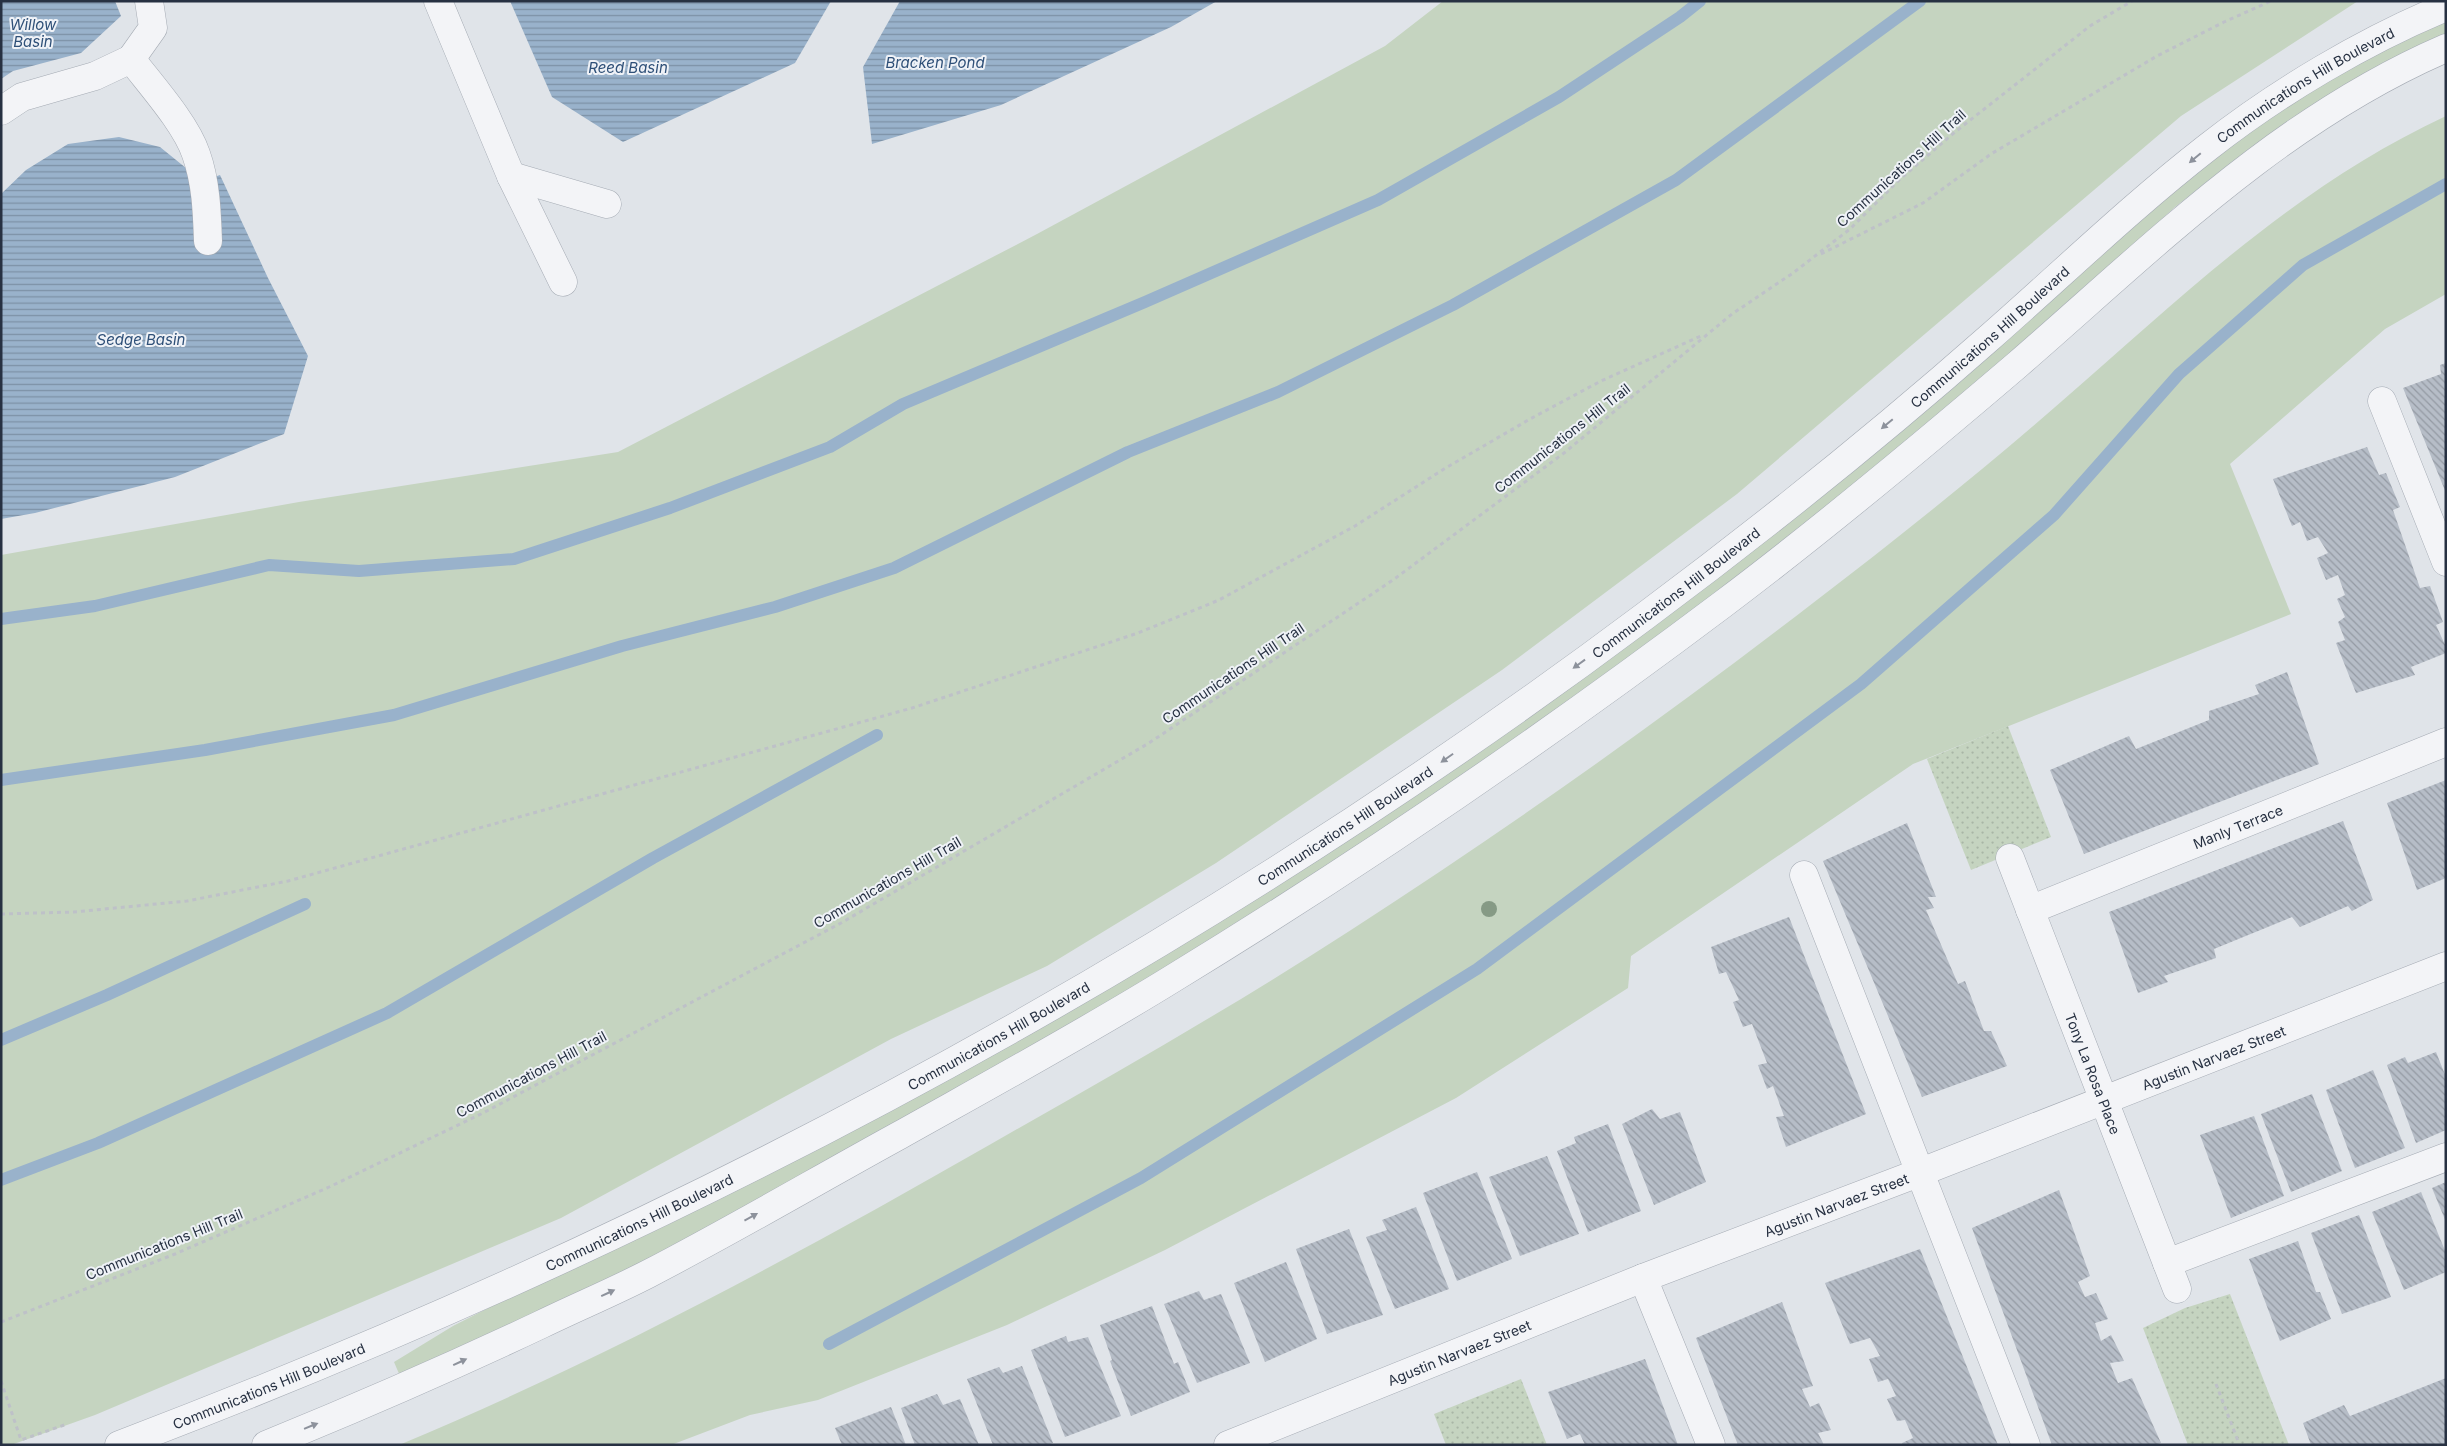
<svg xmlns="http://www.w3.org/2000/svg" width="2447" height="1446" font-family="Inter,sans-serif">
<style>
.grass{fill:#c5d4c0}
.park{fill:url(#park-dots)}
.water{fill:url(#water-rules)}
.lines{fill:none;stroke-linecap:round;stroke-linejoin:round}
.stream{stroke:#99b2cb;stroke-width:12}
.building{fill:url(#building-back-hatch)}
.minor-casing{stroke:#a5abb4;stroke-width:29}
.path{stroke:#bec1c8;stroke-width:3;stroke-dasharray:4 4;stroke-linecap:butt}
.minor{stroke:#f3f4f7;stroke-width:28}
.tree{fill:#869a85}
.oneway{fill:#8d929c}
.labels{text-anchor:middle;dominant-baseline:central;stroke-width:4;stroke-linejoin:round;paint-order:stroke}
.street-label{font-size:14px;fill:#273142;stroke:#eff2f7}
.water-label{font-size:15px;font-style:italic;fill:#2f5078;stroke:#eff2f7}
</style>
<defs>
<pattern id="park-dots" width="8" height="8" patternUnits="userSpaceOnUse" patternTransform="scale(1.25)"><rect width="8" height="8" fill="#c5d4c0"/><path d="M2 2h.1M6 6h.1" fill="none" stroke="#a9b6a6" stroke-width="1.8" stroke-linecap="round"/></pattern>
<pattern id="water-rules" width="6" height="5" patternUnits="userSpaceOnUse" patternTransform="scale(1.25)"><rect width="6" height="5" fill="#99b2cb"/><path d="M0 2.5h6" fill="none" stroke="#7d91a6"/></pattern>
<pattern id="building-back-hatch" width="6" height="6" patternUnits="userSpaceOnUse" patternTransform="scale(1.25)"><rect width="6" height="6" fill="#b6bdc7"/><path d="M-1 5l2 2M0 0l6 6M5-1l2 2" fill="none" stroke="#949aa3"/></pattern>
</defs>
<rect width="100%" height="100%" fill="#e0e4e9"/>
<!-- grass -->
<g class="grass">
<polygon points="1443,1 2358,1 2181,116 1737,494 1502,670 1216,863 1047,966 891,1039 561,1218 95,1415 11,1445 1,1445 1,555 299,502 618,452 1037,234 1385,46"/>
<path d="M 2446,19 L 2446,35 L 2363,77 L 2249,149 L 2175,207 L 2052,319 L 1906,444 L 1772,551 L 1496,755 L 1203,946 L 1050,1037 L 662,1252 L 552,1307 L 400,1376 L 394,1362 L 453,1326 L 502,1301 L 663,1227 L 865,1123 L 1295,872 L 2145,213 C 2174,190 2202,165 2231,143 C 2298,93 2371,55 2446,19 Z"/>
<path d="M 2446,116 L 2446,294 L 2385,329 L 2230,464 L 2291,614 L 1913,764 L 1631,956 L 1628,988 L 1456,1098 L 1165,1250 L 1007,1325 L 818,1400 L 750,1415 L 671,1445 L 399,1445 C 603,1360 799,1254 991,1144 C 1112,1075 1234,1006 1351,930 C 1509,828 1664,718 1813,603 C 1898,538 1982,471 2062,401 C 2185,294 2296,186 2446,116 Z"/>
</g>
<!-- park -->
<g class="park">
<polygon points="2008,726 2051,837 1971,870 1927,759"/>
<polygon points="2230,1294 2289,1445 2188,1445 2143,1328 2185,1308"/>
<polygon points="1521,1379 1547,1445 1446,1445 1434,1414"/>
</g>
<!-- water -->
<g class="water">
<polygon points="1,1 115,1 121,16 81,53 13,71 1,79"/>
<polygon points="510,1 831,1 795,63 623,142 552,97"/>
<polygon points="900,1 1217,1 1171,27 1001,105 872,144 863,67"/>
<polygon points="119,137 160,147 202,181 220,175 268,278 308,356 284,434 175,477 35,513 1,519 1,194 26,170 68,144"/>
</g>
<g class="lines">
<!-- stream -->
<g class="stream">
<polyline points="1,619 95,606 269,565 359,571 514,559 670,508 830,447 903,404 1145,302 1378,200 1559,97 1680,17 1700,1"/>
<polyline points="1,780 205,750 394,715 622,646 775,607 894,568 1128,452 1278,392 1453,305 1676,180 1920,1"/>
<polyline points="1,1040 107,995 305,904"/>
<polyline points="1,1180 98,1143 387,1013 653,858 877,735"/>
<polyline points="829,1344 1141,1178 1477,969 1861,684 2054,515 2179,374 2303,265 2446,184"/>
</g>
</g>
<!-- building -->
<g class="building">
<polygon points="2446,363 2446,493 2403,388 2441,374 2440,365"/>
<polygon points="2367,447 2379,475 2386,473 2400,507 2393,510 2420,588 2430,586 2443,622 2436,625 2446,647 2446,653 2411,667 2415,675 2356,693 2336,643 2345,640 2338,622 2345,617 2337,599 2345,595 2338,575 2326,580 2317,558 2328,553 2318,537 2307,541 2300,522 2292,526 2273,479"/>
<polygon points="2287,672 2319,764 2084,854 2050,770 2129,736 2136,749 2209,720 2209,711 2259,694 2255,685"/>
<polygon points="2446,780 2446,878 2417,890 2387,803"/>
<polygon points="2343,821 2373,900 2352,911 2348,906 2300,927 2292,917 2214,949 2216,958 2164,976 2168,982 2138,993 2109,912"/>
<polygon points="1907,823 1936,897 1928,897 1934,908 1926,910 1958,984 1965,981 1984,1031 1991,1031 2007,1066 1922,1097 1823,861"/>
<polygon points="1789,917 1866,1114 1786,1147 1776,1117 1784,1116 1773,1086 1767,1089 1758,1065 1767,1063 1752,1024 1743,1027 1733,1002 1739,1000 1726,972 1719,974 1711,947"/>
<polygon points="2436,1052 2446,1077 2446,1130 2416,1143 2387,1065 2405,1057 2408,1063"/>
<polygon points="2373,1070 2405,1148 2355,1168 2326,1090"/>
<polygon points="2312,1094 2342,1171 2291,1192 2261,1114"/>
<polygon points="1652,1109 1660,1119 1680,1112 1706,1182 1654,1205 1622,1124"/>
<polygon points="2254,1116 2284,1196 2231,1218 2200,1135"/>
<polygon points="1608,1124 1641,1211 1588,1232 1557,1151 1576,1143 1574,1137"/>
<polygon points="1547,1156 1579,1234 1520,1256 1489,1177"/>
<polygon points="1477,1172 1512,1259 1457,1281 1423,1193"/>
<polygon points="2446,1182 2446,1222 2432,1188"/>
<polygon points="2059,1190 2090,1276 2078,1282 2085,1297 2096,1293 2108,1319 2095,1323 2101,1341 2111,1335 2124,1361 2110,1363 2118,1383 2132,1378 2161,1443 2155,1445 2052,1445 1972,1228"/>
<polygon points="2421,1192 2446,1253 2446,1272 2404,1290 2372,1212"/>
<polygon points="1416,1207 1449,1289 1395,1309 1366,1237 1387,1230 1382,1220"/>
<polygon points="2359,1215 2391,1297 2342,1314 2311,1233"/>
<polygon points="1349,1229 1383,1315 1327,1334 1296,1249"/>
<polygon points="2298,1241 2316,1292 2320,1292 2331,1319 2280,1341 2249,1259"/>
<polygon points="1920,1249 1998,1445 1903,1445 1902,1443 1913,1438 1905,1420 1897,1421 1887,1399 1896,1396 1888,1379 1878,1382 1869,1359 1880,1356 1870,1338 1850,1344 1825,1283"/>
<polygon points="1286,1262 1317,1339 1265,1362 1234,1283"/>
<polygon points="1199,1291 1204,1300 1221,1294 1250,1363 1197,1383 1164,1304"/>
<polygon points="1782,1302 1813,1386 1802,1389 1810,1407 1819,1403 1831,1430 1818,1433 1824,1445 1738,1445 1696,1338"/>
<polygon points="1152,1306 1174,1364 1178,1362 1190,1392 1131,1416 1110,1361 1112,1360 1100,1325"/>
<polygon points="1066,1336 1068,1342 1088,1337 1121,1416 1065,1437 1031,1350"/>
<polygon points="1645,1359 1678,1445 1585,1445 1580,1434 1567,1439 1548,1392"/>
<polygon points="1022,1366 1053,1443 1047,1445 993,1445 967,1379 999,1367 1003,1373"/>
<polygon points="2446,1378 2446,1445 2311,1445 2303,1423 2344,1405 2350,1416"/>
<polygon points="937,1394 943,1405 960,1399 979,1445 915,1445 901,1408"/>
<polygon points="891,1407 906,1445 842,1445 835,1428"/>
</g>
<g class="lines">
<defs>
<g id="minor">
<polyline points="438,1 511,176 563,282"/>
<polyline points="131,59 153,28 149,1"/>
<path d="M 1,111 L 22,97 L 95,76 L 131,59 C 151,85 186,124 196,154 C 206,182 207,212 208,241"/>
<polyline points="511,176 607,204"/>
<polyline points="2382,401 2446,562"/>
<path id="s1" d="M 2010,858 L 2177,1289"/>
<polyline points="1804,875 2026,1445"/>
<path id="s2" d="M 2030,910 L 2446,742"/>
<polyline points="2167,1263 2446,1157"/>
<polyline points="1643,1278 1711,1445"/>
<path id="s3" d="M 119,1445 C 663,1239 1179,965 1645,616 C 1763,528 1879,435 1989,338 C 2062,274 2132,206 2208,147 C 2278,92 2364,41 2446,7"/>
<path d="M 266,1445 C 359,1407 451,1367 542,1324 C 577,1307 613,1292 648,1274 C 733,1230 816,1181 900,1135 C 991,1084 1083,1034 1172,979 C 1362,863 1545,738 1723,604 C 1824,528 1921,447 2017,365 C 2152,248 2279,120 2446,48"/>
<path id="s4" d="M 1228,1445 L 1643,1278 L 1921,1172 L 2446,966"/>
</g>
</defs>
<!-- minor casing -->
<use href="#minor" class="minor-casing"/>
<!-- path -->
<g class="path">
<polyline points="1821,254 1923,203 1991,154 2157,56 2224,22 2271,1"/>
<polyline points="1,914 74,912 187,901 288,881 912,708 1138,633 1219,600 1355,526 1444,469 1530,419 1601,381 1703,335"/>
<polyline points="1,1322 175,1254 327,1188 481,1114 841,923 1149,743 1393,580 1564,453 1732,314 1793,273 1850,229 1899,180 1955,132 2090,26 2132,1"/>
<polyline points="1,1381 21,1440 67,1424"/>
<polyline points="2216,1384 2238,1441"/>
</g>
<!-- minor -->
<use href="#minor" class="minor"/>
</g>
<!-- trees -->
<circle class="tree" cx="1489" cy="909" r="8"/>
<!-- one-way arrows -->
<defs><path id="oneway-solid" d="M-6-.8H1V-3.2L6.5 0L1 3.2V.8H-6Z" transform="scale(1.25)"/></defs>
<g class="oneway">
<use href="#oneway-solid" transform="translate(2195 158) rotate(140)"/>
<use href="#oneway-solid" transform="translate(1887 424) rotate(140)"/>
<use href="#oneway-solid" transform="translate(1579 664) rotate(144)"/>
<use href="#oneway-solid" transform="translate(1447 758) rotate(145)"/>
<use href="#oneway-solid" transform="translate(751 1217) rotate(-29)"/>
<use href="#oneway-solid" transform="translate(608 1293) rotate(-25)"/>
<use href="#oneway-solid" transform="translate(460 1362) rotate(-25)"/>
<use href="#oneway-solid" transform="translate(311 1426) rotate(-22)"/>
</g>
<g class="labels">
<!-- street labels -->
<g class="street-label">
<text stroke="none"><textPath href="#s3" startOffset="2591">Communications Hill Boulevard</textPath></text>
<text transform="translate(1901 168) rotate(-42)">Communications Hill Trail</text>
<text stroke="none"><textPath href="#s3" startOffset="2186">Communications Hill Boulevard</textPath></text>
<text transform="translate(1562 438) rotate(-38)">Communications Hill Trail</text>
<text stroke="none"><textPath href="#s3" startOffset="1781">Communications Hill Boulevard</textPath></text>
<text transform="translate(1233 673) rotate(-34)">Communications Hill Trail</text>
<text stroke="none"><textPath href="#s3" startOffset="1376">Communications Hill Boulevard</textPath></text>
<text stroke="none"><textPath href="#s2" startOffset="224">Manly Terrace</textPath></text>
<text transform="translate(887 882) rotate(-30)">Communications Hill Trail</text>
<text stroke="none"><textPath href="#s3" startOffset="971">Communications Hill Boulevard</textPath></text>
<text stroke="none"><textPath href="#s4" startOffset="1059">Agustin Narvaez Street</textPath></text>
<text stroke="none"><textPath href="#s1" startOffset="231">Tony La Rosa Place</textPath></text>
<text transform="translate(531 1074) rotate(-28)">Communications Hill Trail</text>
<text stroke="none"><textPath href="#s4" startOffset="654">Agustin Narvaez Street</textPath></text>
<text stroke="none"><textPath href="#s3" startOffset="566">Communications Hill Boulevard</textPath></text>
<text transform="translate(164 1244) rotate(-22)">Communications Hill Trail</text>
<text stroke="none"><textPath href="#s4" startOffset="249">Agustin Narvaez Street</textPath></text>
<text stroke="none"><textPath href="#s3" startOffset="161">Communications Hill Boulevard</textPath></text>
</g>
<!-- water labels -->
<g class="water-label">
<text x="33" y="24">Willow<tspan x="33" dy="17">Basin</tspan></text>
<text x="935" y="62">Bracken Pond</text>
<text x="628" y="67">Reed Basin</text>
<text x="141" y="339">Sedge Basin</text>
</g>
</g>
<!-- border -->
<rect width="2447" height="1446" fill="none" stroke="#273142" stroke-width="5"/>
</svg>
